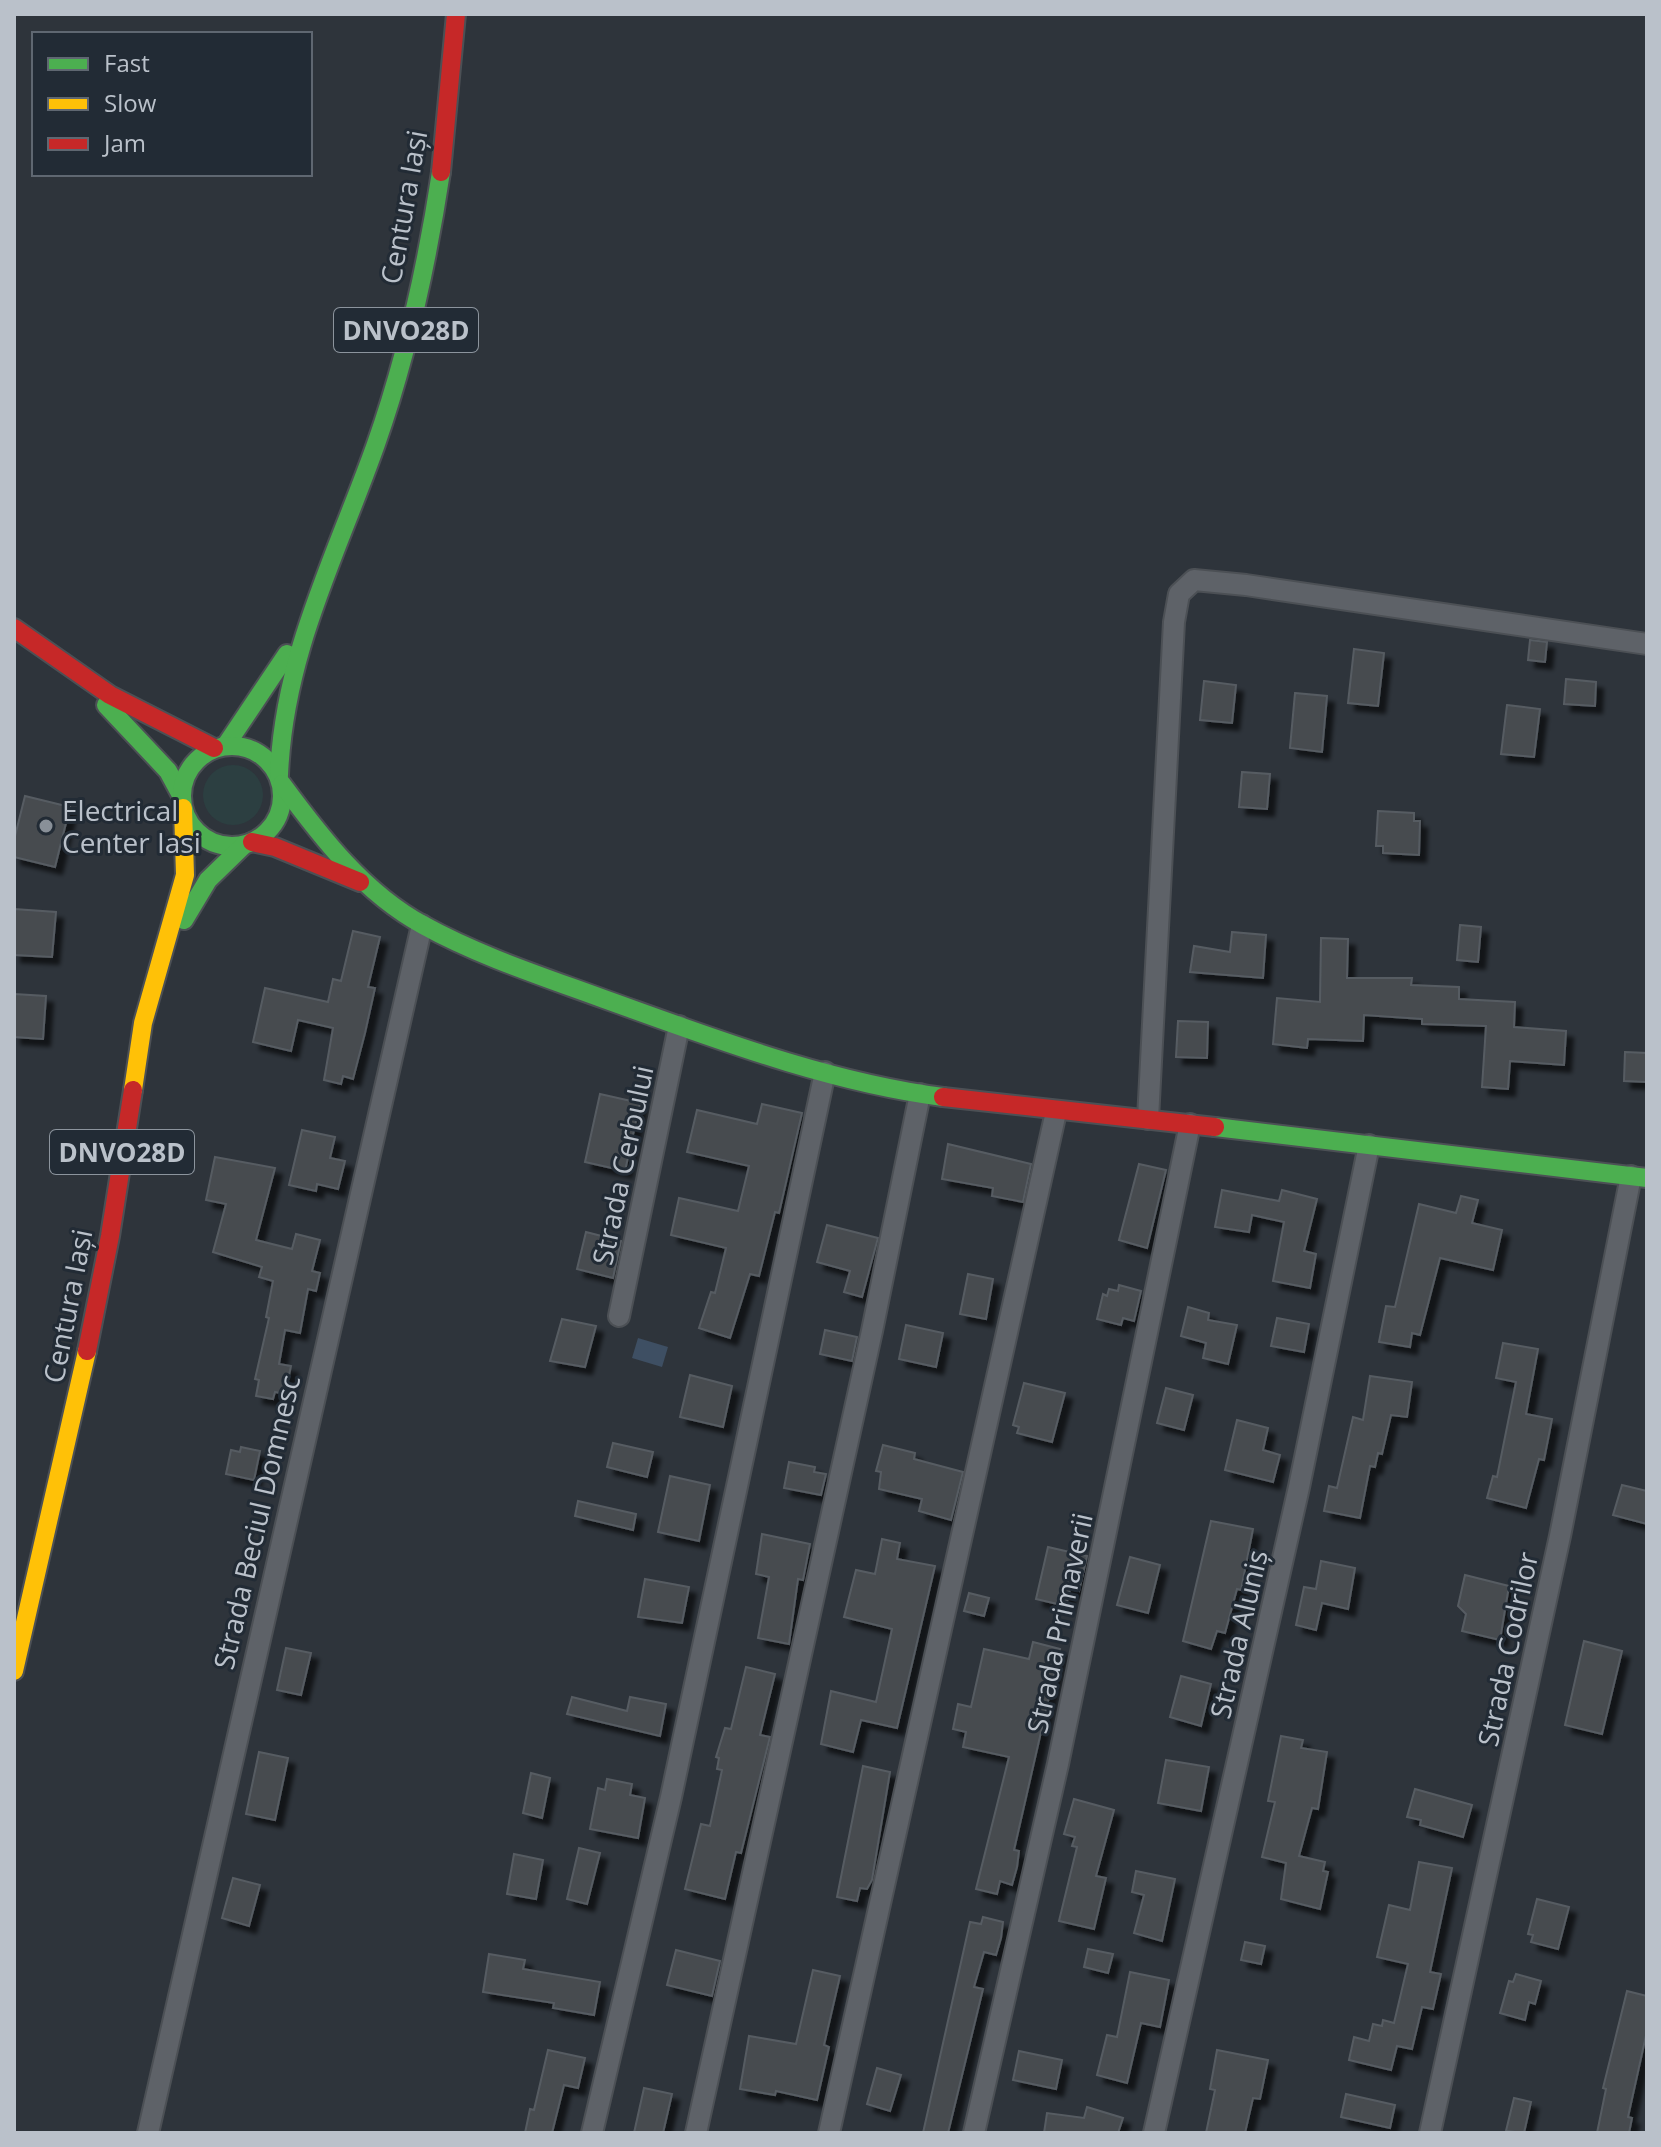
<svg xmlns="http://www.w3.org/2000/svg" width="1661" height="2147" font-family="'Open Sans',sans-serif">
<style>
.green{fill:#2c3f41}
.water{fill:#3e4f63}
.building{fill:#464b50;stroke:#575c62;stroke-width:2;filter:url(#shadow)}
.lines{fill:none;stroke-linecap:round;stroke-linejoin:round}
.street-casing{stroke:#4c5055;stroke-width:24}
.fast-casing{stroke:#4c5055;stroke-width:22}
.slow-casing{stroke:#4c5055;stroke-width:22}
.jam-casing{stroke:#4c5055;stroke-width:22}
.street{stroke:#5e6268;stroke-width:20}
.fast{stroke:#4caf50;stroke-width:18}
.slow{stroke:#ffc107;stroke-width:18}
.jam{stroke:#c62828;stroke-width:18}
.poi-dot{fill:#899098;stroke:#222b35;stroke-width:3}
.labels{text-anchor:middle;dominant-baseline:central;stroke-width:6;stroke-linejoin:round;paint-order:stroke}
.shield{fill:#222b35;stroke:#8c949d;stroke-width:2}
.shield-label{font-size:26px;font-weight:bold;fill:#bac1ca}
.street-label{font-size:28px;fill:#bac1ca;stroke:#222b35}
.poi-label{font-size:28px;fill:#bac1ca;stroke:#222b35;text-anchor:start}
</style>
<defs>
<filter id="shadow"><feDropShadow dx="7" dy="7" stdDeviation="2" flood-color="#0009"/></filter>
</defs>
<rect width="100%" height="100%" fill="#2e343b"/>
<!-- green -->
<circle class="green" cx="233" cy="795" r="30"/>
<!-- water -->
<polygon class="water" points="638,1338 668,1347 662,1367 632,1358"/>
<!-- building -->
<g class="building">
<polygon points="1530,640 1547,642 1545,662 1528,660"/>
<polygon points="1354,649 1384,653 1378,706 1348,703"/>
<polygon points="1566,679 1596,682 1595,706 1564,704"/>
<polygon points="1204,681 1236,685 1232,723 1200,720"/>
<polygon points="1295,693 1327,696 1322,752 1290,748"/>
<polygon points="1507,705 1540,709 1534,757 1501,754"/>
<polygon points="1242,772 1270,774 1267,809 1239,807"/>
<polygon points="25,796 70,807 55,867 14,857 14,840"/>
<polygon points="1378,811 1414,813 1414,821 1420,821 1419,855 1383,853 1383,846 1376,846"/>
<polygon points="14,909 56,912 52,957 14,955"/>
<polygon points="1460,925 1481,927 1478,962 1457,960"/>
<polygon points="353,931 380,937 368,987 375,988 365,1033 353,1079 343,1076 341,1084 324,1080 333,1028 298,1020 291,1051 253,1042 265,988 328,1002 333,979 341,981"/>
<polygon points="1232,932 1266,935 1263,978 1190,972 1194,946 1230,952"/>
<polygon points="1321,938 1348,939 1347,978 1412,978 1411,985 1459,987 1459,999 1515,1002 1514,1027 1566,1031 1564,1065 1510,1061 1508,1089 1482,1087 1486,1026 1422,1024 1422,1019 1364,1015 1363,1041 1308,1039 1307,1048 1273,1044 1277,998 1320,1002"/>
<polygon points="14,994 46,996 43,1039 14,1037"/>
<polygon points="1178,1021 1208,1022 1207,1058 1176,1057"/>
<polygon points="1625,1052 1647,1053 1647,1082 1624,1081"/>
<polygon points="600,1094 640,1103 625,1171 585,1162"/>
<polygon points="762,1104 802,1113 779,1213 775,1212 759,1276 750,1274 730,1338 699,1328 711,1292 715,1293 726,1248 671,1235 679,1198 738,1211 749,1166 687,1152 697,1110 757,1124"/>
<polygon points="302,1130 335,1137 330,1158 345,1161 338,1189 317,1184 316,1191 289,1185"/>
<polygon points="948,1144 1031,1164 1023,1202 992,1196 993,1188 942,1179"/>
<polygon points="215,1157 275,1168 256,1240 292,1249 296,1234 320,1240 312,1271 320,1273 316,1291 308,1289 300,1333 285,1330 279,1364 291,1366 285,1394 275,1392 273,1399 256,1396 259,1380 255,1379 269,1318 266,1317 273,1281 259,1277 262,1267 213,1252 226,1204 206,1200"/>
<polygon points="1139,1164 1166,1170 1147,1248 1119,1240"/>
<polygon points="1222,1190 1279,1201 1282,1190 1317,1199 1304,1251 1316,1254 1310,1288 1273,1281 1284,1222 1252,1215 1249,1232 1215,1227"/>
<polygon points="1461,1196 1478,1200 1472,1223 1502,1230 1493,1270 1440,1258 1420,1335 1412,1333 1410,1347 1379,1342 1386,1306 1395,1307 1419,1204 1456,1213"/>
<polygon points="827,1225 878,1238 862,1297 844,1292 850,1271 817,1262"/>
<polygon points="586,1232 621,1241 613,1278 577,1269"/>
<polygon points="968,1274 993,1279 986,1319 960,1314"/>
<polygon points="1119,1285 1141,1291 1134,1321 1123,1318 1121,1325 1097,1319 1103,1294 1107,1296 1109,1289 1118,1291"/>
<polygon points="1188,1307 1209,1313 1208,1320 1237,1325 1228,1364 1203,1358 1206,1343 1181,1336"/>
<polygon points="1277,1318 1309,1324 1304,1352 1271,1346"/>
<polygon points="562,1319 596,1326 585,1367 550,1361"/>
<polygon points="906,1325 943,1333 936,1367 899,1359"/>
<polygon points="825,1330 857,1337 852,1361 820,1354"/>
<polygon points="1503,1343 1538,1349 1526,1414 1552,1419 1544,1460 1539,1459 1526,1508 1487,1498 1493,1476 1497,1477 1516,1382 1496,1378"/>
<polygon points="690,1375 732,1386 723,1427 680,1417"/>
<polygon points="1370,1376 1412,1382 1407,1417 1391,1415 1382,1454 1378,1453 1375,1467 1370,1466 1360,1518 1324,1511 1329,1486 1337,1488 1353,1417 1363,1420"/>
<polygon points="1024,1383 1065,1393 1052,1442 1017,1433 1019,1427 1013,1425"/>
<polygon points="1166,1388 1193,1395 1184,1430 1157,1423"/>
<polygon points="1237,1420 1268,1428 1263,1450 1280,1455 1273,1482 1225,1470"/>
<polygon points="613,1443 653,1452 647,1477 607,1467"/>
<polygon points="883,1445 915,1453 914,1459 963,1472 951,1520 919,1511 922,1499 879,1489 881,1472 876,1471"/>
<polygon points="241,1447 260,1451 254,1480 226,1474 231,1450 240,1452"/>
<polygon points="789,1462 815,1467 814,1472 826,1474 821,1495 784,1488"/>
<polygon points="670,1476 710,1485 699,1541 658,1532"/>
<polygon points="1622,1485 1647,1491 1647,1524 1613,1515"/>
<polygon points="578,1501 636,1514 633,1530 575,1516"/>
<polygon points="1211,1521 1253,1529 1241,1590 1237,1589 1225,1633 1217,1631 1211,1649 1183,1641"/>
<polygon points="762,1534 810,1544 803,1580 798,1579 789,1644 758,1638 769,1577 756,1574"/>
<polygon points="882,1539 900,1543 897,1559 935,1566 897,1728 861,1720 853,1752 821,1744 831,1691 876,1702 892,1629 844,1617 856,1570 875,1574"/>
<polygon points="1048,1547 1087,1556 1079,1591 1070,1589 1066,1606 1036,1599"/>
<polygon points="1130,1557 1160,1565 1148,1613 1117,1605"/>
<polygon points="1321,1561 1355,1568 1348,1609 1322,1603 1316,1630 1296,1625 1304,1587 1316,1589"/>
<polygon points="1465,1575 1509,1586 1500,1640 1462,1631 1466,1614 1458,1606"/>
<polygon points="645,1579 689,1587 682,1623 638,1617"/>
<polygon points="969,1593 989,1598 984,1616 964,1611"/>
<polygon points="1584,1641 1622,1651 1602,1734 1565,1725"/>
<polygon points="1033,1642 1060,1649 1014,1850 1019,1851 1017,1867 1012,1885 1000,1881 997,1894 976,1889 1009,1757 963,1747 966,1732 953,1729 958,1704 971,1707 984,1649 1029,1659"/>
<polygon points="286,1648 311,1653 301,1695 277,1690"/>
<polygon points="746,1667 775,1674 760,1735 770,1737 741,1853 736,1852 725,1899 685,1889 701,1824 710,1826 722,1770 717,1769 719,1758 716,1757 725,1728 731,1729"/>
<polygon points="1181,1676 1211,1684 1201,1726 1170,1717"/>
<polygon points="572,1697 627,1711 630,1697 666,1704 660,1736 567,1714"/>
<polygon points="1281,1736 1303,1740 1301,1748 1327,1752 1318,1809 1312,1808 1299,1856 1325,1862 1323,1871 1328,1872 1320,1909 1281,1899 1286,1863 1262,1857 1275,1802 1268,1801"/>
<polygon points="259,1752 288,1758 275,1820 246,1814"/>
<polygon points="1166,1760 1209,1767 1201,1811 1158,1803"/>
<polygon points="863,1766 890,1772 872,1880 867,1889 860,1888 857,1901 837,1897"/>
<polygon points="531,1773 550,1778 542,1818 523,1813"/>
<polygon points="607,1779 632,1784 630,1795 645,1798 638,1838 590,1829 598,1788 605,1790"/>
<polygon points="1415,1789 1472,1805 1463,1837 1420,1825 1421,1820 1407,1817"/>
<polygon points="1074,1799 1114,1810 1096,1876 1106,1878 1094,1929 1059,1921 1077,1847 1072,1846 1075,1837 1064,1834"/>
<polygon points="579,1848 600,1853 587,1904 567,1899"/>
<polygon points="514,1854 543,1860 536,1899 507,1894"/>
<polygon points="1419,1862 1452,1868 1430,1972 1441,1974 1433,2009 1422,2007 1412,2049 1397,2046 1391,2070 1349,2060 1354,2037 1369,2041 1373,2024 1382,2026 1383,2020 1394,2023 1408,1964 1377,1957 1389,1905 1410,1910"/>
<polygon points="1136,1871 1175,1879 1162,1941 1134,1933 1144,1895 1132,1892"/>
<polygon points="233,1878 260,1885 249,1926 222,1918"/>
<polygon points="1537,1899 1569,1907 1558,1949 1531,1942 1533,1935 1528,1934"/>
<polygon points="983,1917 1003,1922 1001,1938 996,1955 984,1952 974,1987 983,1989 948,2133 923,2133 970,1922 981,1924"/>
<polygon points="1245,1942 1265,1946 1261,1964 1241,1960"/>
<polygon points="1088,1949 1113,1954 1108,1973 1084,1967"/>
<polygon points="676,1950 720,1961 712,1996 667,1985"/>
<polygon points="489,1954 525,1960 523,1969 600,1982 594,2015 553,2008 554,2003 483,1992"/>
<polygon points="813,1970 840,1976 824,2045 829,2047 817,2100 776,2091 775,2095 740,2089 749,2036 796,2044"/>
<polygon points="1130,1972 1169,1980 1160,2027 1141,2023 1127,2083 1097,2075 1107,2035 1117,2037"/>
<polygon points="1516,1974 1541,1981 1535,2004 1529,2002 1525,2020 1500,2013 1509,1981 1513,1982"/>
<polygon points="1627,1991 1647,1996 1647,2031 1628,2117 1632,2118 1629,2133 1597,2133 1606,2089 1603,2088"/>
<polygon points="548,2050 585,2058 578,2088 564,2085 552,2133 525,2133 530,2109 534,2110"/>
<polygon points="1217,2050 1268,2060 1260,2099 1253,2098 1245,2133 1206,2133 1215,2090 1210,2089"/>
<polygon points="1019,2051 1062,2060 1056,2089 1013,2080"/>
<polygon points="877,2068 901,2075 890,2111 867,2104"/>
<polygon points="644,2088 672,2094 663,2133 634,2133"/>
<polygon points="1346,2094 1395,2105 1390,2128 1341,2117"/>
<polygon points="1514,2098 1531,2102 1524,2133 1506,2131"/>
<polygon points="1087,2107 1123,2118 1118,2133 1044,2133 1047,2113 1084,2118"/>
</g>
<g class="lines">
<defs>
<g id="street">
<polyline points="1148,1119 1174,622 1179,594 1194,580 1246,585 1647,644"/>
<polyline points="619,1316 679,1026"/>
<polyline points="148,2133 422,925"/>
<polyline points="592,2133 671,1797 825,1072"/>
<polyline points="696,2133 872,1331 920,1094"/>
<polyline points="829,2133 1056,1112"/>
<polyline points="974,2133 1058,1764 1190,1124"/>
<polyline points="1154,2133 1299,1487 1369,1145"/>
<polyline points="1430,2133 1560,1536 1631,1176"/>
</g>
<g id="fast">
<polyline points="106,705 168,771 182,797"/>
<polyline points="226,745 287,654"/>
<circle cx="232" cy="796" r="50"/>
<path d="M 279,775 C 284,653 336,557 376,444 C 407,356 427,264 441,172"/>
<path d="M 282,784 C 321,837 364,893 423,925 C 479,956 544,977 604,999 C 713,1038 827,1082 943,1097"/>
<polyline points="184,920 208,880 244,845"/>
<polyline points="1215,1127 1647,1178"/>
</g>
<g id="slow">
<polyline points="133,1090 143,1023 185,875 183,808"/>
<polyline points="14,1671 87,1351"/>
</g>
<g id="jam">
<polyline points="441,172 456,14"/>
<polyline points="14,628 110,695 214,748"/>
<polyline points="252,842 275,847 360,882"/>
<polyline points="943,1097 1215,1127"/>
<polyline points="87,1351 110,1236 133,1090"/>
</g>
</defs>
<!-- street casing -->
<use href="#street" class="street-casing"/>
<!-- fast casing -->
<use href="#fast" class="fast-casing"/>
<!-- slow casing -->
<use href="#slow" class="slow-casing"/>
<!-- jam casing -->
<use href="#jam" class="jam-casing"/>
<!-- street -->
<use href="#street" class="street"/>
<!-- fast -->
<use href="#fast" class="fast"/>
<!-- slow -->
<use href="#slow" class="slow"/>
<!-- jam -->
<use href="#jam" class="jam"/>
</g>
<!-- markers -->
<circle class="poi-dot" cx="46" cy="826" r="8"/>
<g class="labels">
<!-- shield labels -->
<g class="shield">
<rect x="334" y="308" width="144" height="44" rx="6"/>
<rect x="50" y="1130" width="144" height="44" rx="6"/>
</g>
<g class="shield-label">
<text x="406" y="330">DNVO28D</text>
<text x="122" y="1152">DNVO28D</text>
</g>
<!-- street labels -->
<g class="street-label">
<text transform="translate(403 207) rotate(-80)">Centura Iași</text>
<text transform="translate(622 1165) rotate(-78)">Strada Cerbului</text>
<text transform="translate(67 1306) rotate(-79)">Centura Iași</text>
<text transform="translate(256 1522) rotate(-77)">Strada Beciul Domnesc</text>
<text transform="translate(1059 1623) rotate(-78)">Strada Primaverii</text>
<text transform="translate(1238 1634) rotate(-77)">Strada Aluniș</text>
<text transform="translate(1507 1649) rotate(-78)">Strada Codrilor</text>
</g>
<!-- poi labels -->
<g class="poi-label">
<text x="62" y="810">Electrical<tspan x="62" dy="32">Center Iasi</tspan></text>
</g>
</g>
<!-- border -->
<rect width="1661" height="2147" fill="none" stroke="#bac1ca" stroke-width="32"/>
<!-- legend -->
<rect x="32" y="32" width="280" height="144" fill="#222b35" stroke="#5f6771" stroke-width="2"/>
<rect x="48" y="58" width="40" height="12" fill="#4caf50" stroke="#5f6771" stroke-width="2"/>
<text x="104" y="72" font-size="24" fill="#bac1ca">Fast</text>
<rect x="48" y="98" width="40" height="12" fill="#ffc107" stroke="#5f6771" stroke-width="2"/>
<text x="104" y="112" font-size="24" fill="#bac1ca">Slow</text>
<rect x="48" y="138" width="40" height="12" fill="#c62828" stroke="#5f6771" stroke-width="2"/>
<text x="104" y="152" font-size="24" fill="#bac1ca">Jam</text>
</svg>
